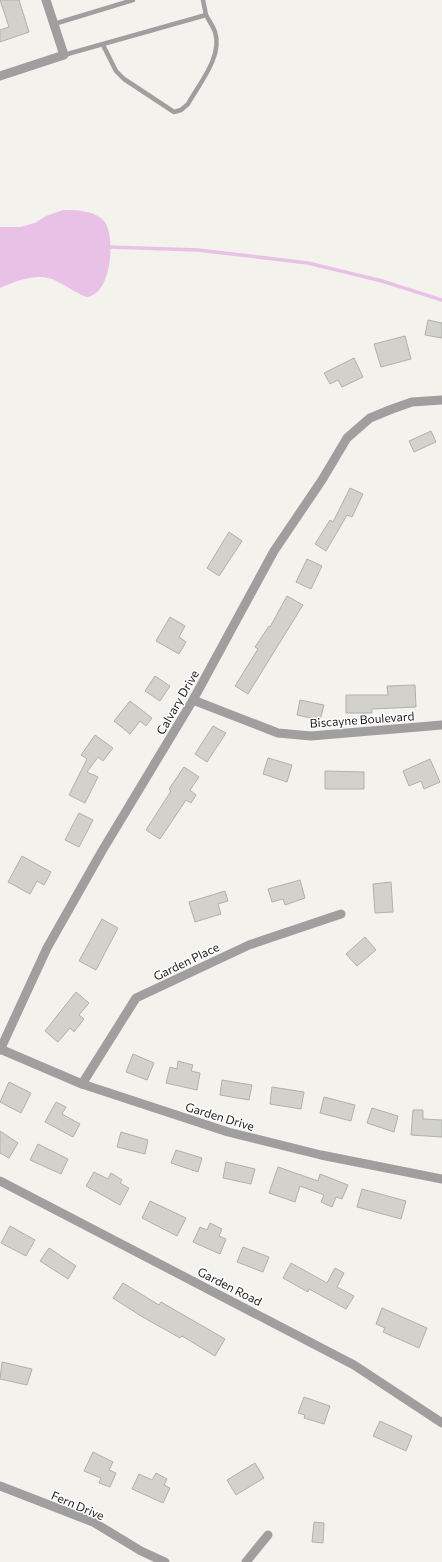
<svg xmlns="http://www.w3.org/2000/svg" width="442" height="1562" font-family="Commissioner,sans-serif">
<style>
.water{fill:#eac1e6}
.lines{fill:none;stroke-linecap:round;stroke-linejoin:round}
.stream{stroke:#eac1e6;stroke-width:3.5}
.building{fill:#d2d1cc;stroke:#b1b1ac}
.service{stroke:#a09e9f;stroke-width:4.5}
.minor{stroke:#a09e9f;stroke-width:9}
.labels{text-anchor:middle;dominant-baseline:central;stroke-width:3;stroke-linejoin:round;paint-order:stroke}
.street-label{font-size:12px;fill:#1b1b19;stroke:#fff}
</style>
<rect width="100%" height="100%" fill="#f3f2ed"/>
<!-- water -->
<path class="water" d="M 63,210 C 76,210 94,210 104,221 C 116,235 112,296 86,297 C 74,292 64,284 52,279 C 35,273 16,281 0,288 L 0,227 L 20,227 L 35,223 L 46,216 Z"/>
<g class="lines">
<!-- stream -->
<polyline class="stream" points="109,247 198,250 308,263 382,281 442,300"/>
</g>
<!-- building -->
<g class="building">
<polygon points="0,0 19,0 29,32 0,42 0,30 9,27"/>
<polygon points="428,320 442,323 442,338 425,335"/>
<polygon points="405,336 411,359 381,367 374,344"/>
<polygon points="354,358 363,377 342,387 338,380 330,384 324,373"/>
<polygon points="431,431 436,442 414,452 409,441"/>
<polygon points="350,488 363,494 352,517 347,515 326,551 315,544 330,520 333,522"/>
<polygon points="229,532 242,541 219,576 207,568"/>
<polygon points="307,559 322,566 311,589 296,582"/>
<polygon points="287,596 303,605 248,694 235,686 258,649 255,647 269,626 270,627"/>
<polygon points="170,617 185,626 179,637 186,642 179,654 156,641"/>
<polygon points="155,676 170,686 160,701 145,691"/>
<polygon points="415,685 416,707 372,709 372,713 346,713 346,695 388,695 387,686"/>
<polygon points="300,700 324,705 320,720 297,715"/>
<polygon points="130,701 152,718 146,726 140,721 130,734 114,721"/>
<polygon points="213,726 226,733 207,762 195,754"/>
<polygon points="95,735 113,748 103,761 98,757 87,772 98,777 85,803 69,795 87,759 81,755"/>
<polygon points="268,758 292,765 287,782 263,774"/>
<polygon points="430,759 440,782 424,789 421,781 409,786 403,771"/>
<polygon points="184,767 199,777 190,790 196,795 191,803 186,800 160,839 146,830 171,791 169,789"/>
<polygon points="325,771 364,772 364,789 325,789"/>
<polygon points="79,813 93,820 79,847 65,840"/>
<polygon points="22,856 51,872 44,885 37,881 30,894 8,882"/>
<polygon points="300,880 305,898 285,905 283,899 272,902 268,889"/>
<polygon points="391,882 393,912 375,913 373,884"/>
<polygon points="225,891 228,901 218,904 221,914 195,922 189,902"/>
<polygon points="102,919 118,928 96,970 79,961"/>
<polygon points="365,937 376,950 357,966 346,954"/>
<polygon points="76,992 89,1003 79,1015 84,1019 74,1032 70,1028 58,1042 45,1031"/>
<polygon points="133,1054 154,1063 147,1080 126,1072"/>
<polygon points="178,1061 193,1065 191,1071 200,1073 197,1090 166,1083 170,1067 177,1069"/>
<polygon points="222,1080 252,1085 249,1100 220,1095"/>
<polygon points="9,1082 31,1093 21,1113 0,1102"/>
<polygon points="272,1087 304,1092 301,1109 270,1104"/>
<polygon points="324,1097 355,1105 351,1121 320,1113"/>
<polygon points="56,1102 66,1107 62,1114 80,1124 73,1137 45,1122"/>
<polygon points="372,1108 398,1116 394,1132 367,1123"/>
<polygon points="413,1110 423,1110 423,1119 442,1120 442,1137 411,1135"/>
<polygon points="0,1131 18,1143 9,1158 0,1153"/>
<polygon points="121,1132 148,1140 145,1154 117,1147"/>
<polygon points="38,1144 68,1159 61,1174 30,1160"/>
<polygon points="176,1150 202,1158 198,1172 171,1163"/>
<polygon points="226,1162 255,1169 251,1184 223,1178"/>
<polygon points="278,1167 318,1181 320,1174 348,1185 342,1199 336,1197 332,1207 321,1202 324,1195 300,1186 295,1202 269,1193"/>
<polygon points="94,1172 108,1179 111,1173 122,1180 120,1183 129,1188 120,1205 86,1186"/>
<polygon points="362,1189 406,1201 401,1219 357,1207"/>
<polygon points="150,1201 186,1218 177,1236 142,1218"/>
<polygon points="210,1223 222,1229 219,1236 226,1239 220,1254 193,1242 200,1227 207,1230"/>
<polygon points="10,1226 35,1240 26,1256 1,1243"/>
<polygon points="243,1247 269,1257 263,1272 237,1262"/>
<polygon points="49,1248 76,1266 68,1279 40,1261"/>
<polygon points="291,1263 327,1283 335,1268 344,1273 337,1287 354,1296 346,1309 309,1289 308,1292 283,1278"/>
<polygon points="123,1283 159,1305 161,1302 225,1339 215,1356 182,1336 180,1338 141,1316 113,1298"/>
<polygon points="382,1308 427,1328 419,1348 383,1332 385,1328 376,1324"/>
<polygon points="2,1362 32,1369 27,1385 0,1379"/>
<polygon points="304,1397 330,1406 324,1424 304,1418 305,1415 298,1413"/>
<polygon points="380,1421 412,1436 406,1451 373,1436"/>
<polygon points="93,1452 113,1462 109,1470 116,1473 110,1487 99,1483 101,1478 84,1471"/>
<polygon points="255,1463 264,1478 236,1495 227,1480"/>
<polygon points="156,1473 167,1479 164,1485 170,1488 163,1503 132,1489 139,1474 152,1480"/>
<polygon points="314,1522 324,1523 323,1543 312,1542"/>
</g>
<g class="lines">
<!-- service -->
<g class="service">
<polyline points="54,24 133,0"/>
<path d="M 103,45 L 116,71 L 124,79 L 174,112 L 181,110 L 188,104 C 199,84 223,56 215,32 C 213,26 209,21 206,15"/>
<polyline points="64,55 206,15 203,0"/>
</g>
<!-- minor -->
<g class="minor">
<polyline points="0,76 64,55 46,0"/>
<polyline points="193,700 278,733 311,736 442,725"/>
<polyline points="0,1049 82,1084 228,1132 321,1155 442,1179"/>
<polyline points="0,1050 47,948 102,851 193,700 274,551 322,480 347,438 370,418 392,409 412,402 442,400"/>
<polyline points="82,1084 136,998 249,945 341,914"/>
<polyline points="0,1181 354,1365 442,1423"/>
<polyline points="0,1486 93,1522 141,1551 165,1562"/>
<polyline points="246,1562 268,1535"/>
</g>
</g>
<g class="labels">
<!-- street labels -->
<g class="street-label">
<text transform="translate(177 702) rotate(-60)">Calvary Drive</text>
<text transform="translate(362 719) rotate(-4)">Biscayne Boulevard</text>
<text transform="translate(186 961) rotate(-26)">Garden Place</text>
<text transform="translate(220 1116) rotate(17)">Garden Drive</text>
<text transform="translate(230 1286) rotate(27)">Garden Road</text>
<text transform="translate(78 1505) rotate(23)">Fern Drive</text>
</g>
</g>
</svg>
